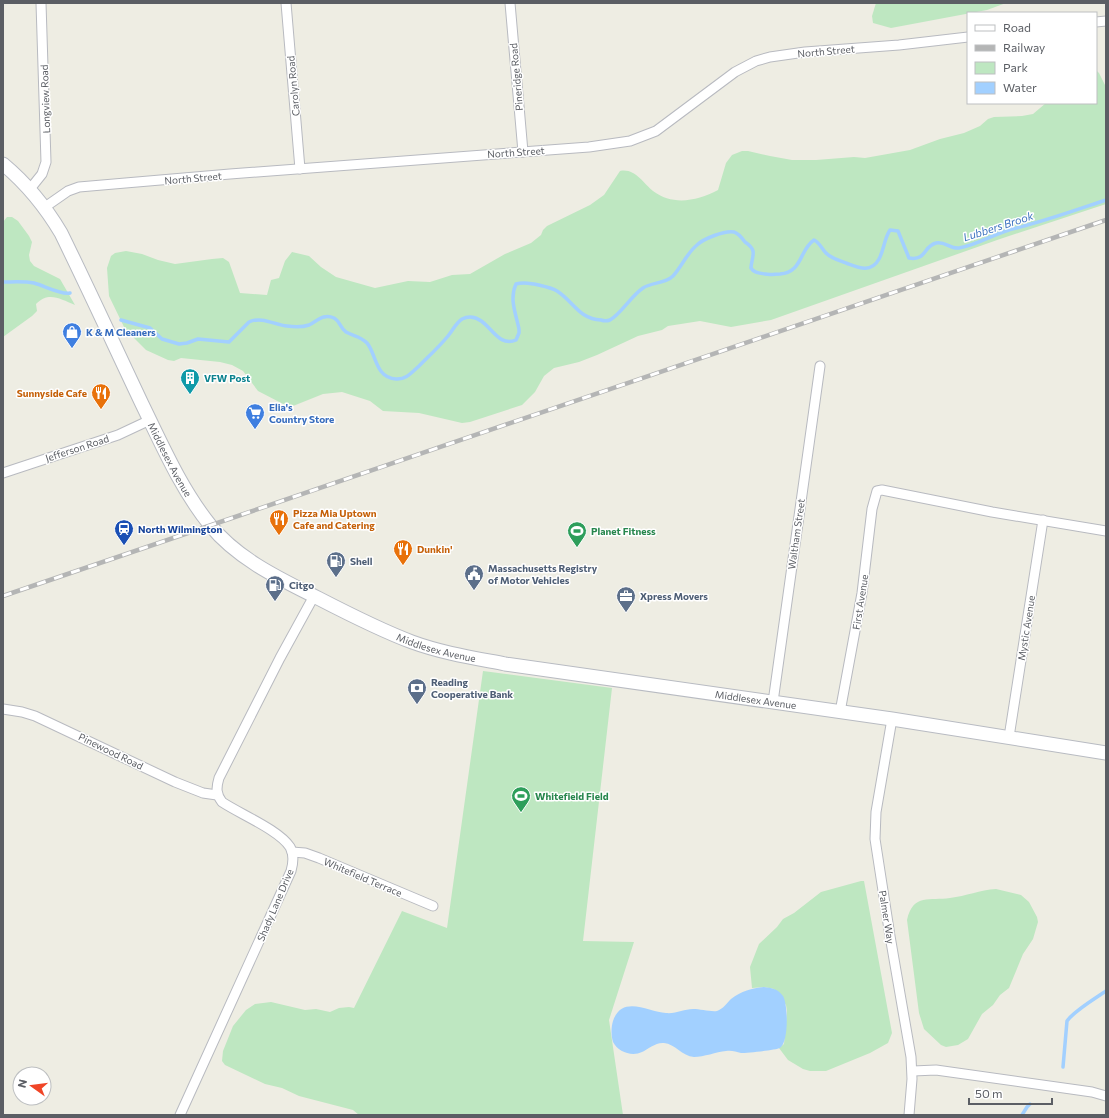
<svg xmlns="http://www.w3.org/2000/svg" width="1109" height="1118" font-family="Commissioner,sans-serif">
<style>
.green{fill:#bee7c1}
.water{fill:#a2d0ff}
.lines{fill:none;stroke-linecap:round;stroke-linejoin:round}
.stream{stroke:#a2d0ff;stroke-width:3.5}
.minor-casing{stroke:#b8bac0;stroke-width:11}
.secondary-casing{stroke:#b8bbc2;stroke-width:15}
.minor{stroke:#fff;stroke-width:9}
.secondary{stroke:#fff;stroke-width:13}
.rail-casing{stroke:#b4b5b5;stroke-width:4.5}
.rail{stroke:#fff;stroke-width:3;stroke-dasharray:9;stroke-linecap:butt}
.labels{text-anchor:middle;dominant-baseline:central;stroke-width:3;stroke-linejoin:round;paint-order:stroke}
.street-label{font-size:10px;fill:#5b5e64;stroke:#fff}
.shop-label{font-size:10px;font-weight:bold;fill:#366cbe;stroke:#fff;text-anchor:start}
.culture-label{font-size:10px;font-weight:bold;fill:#0d838f;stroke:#fff;text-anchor:start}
.food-label{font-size:10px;font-weight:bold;fill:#c56008;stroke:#fff;text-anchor:start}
.transit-label{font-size:10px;font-weight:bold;fill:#164399;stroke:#fff;text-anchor:start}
.leisure-label{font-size:10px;font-weight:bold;fill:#27864d;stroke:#fff;text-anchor:start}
.service-label{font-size:10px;font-weight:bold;fill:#4e5e75;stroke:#fff;text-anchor:start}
.water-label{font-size:11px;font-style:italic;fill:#3d73bf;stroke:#fff}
</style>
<rect width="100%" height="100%" fill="#eeede3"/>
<!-- green -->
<g class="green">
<polygon points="876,3 1006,3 987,10 891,28 873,23 872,16"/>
<path d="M 1096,70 L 1099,73 L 1106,87 L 1106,204 L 1000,239 L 771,320 L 731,327 L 700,321 L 668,326 L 662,330 L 638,336 L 597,355 L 579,362 L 554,368 L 544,376 L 535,392 L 522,405 L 470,422 L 462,423 L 419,413 L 383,411 L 370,401 L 342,392 L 323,394 L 293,406 L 287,406 L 258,391 L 243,371 L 232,365 L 220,362 L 181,358 L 174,361 L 168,360 L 146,350 L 125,329 L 109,296 L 107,268 L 111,256 L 115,253 L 126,251 L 142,254 L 158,260 L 175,264 L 212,259 L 223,258 L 229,262 L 240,293 L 267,295 L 271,280 L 279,278 L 285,261 L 292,252 L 309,256 L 321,267 L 336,277 L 375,288 L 408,281 L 430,282 L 452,275 L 470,274 L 505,254 L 531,243 L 541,235 L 543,230 L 547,226 L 590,205 L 604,195 L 620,171 C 635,168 643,183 653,191 C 673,206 697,201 718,190 L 726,163 L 732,155 L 742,151 L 748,151 L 770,156 L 792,160 L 816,160 L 854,157 L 865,158 L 910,150 L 940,139 L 964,133 L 980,126 L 988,119 L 994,117 L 1022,116 L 1033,114 L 1046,103 L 1096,103 Z"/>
<path d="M 7,217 L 12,217 L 18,221 L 29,236 L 32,242 L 29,255 L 30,261 L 34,266 L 60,279 L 75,305 C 60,299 49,291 36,304 L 37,311 L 32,316 L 3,337 L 3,222 Z"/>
<polygon points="483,671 612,688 583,941 634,942 609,1020 623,1115 359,1115 353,1110 299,1096 282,1088 265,1084 225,1065 222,1061 223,1051 233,1026 246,1010 255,1004 271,1002 305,1010 316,1009 330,1012 339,1008 349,1007 354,1008 402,911 447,928"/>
<polygon points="861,881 864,881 892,1033 888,1043 870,1053 826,1071 810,1071 803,1069 788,1060 779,1048 784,1044 787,1011 786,1005 774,989 764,987 752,988 750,967 759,944 777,927 783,919 794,913 821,892"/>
<path d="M 996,889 L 1021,895 L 1029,902 L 1037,917 L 1038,922 L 1033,939 L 1023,954 L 1009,988 L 1000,995 L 993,1005 L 982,1014 L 968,1039 L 958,1045 L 946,1047 L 941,1045 L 924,1029 L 919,1013 L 907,920 C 913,893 930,901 950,898 C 966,896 980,890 996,889 Z"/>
</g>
<!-- water -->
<path class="water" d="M 764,987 C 772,988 778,989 783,996 C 788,1004 789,1042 780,1048 C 776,1050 747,1053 741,1053 C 736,1052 732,1050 726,1051 C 716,1052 704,1057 694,1057 C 682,1056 675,1044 664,1043 C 656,1042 648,1049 642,1052 C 632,1057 618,1052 613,1042 C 611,1036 611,1027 613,1021 C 622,994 649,1012 666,1013 C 676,1014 684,1009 693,1009 C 700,1009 711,1012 717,1011 C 723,1009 727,1003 731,999 C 741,991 752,988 764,987 Z"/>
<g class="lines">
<!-- stream -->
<g class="stream">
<path d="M 3,282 C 13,282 24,281 34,283 C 45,286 61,295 70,293"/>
<path d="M 121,320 L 150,328 L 162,339 L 179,344 L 187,343 L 198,339 L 229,342 L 249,322 C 262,316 275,325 287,326 C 294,327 303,327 309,325 C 317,321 324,313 334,318 C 340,321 340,328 346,332 C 353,336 360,336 367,343 C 376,353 375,378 396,379 C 406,380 412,372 419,366 C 429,356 439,347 448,336 C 453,330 456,323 462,319 C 464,318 468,317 470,317 C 489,317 496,349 516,340 L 519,333 L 519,329 C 516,314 509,299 516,284 C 523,282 527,283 534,284 C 542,286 550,287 557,291 C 574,302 579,319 601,320 C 604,321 607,321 610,320 C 621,314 631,296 643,288 C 652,282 665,284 673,276 C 682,266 687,253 697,245 C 703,239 725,230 734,232 C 738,233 742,238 745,242 C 748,244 752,247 753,251 C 754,256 751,263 751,268 C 754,273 759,273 765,274 C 770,275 775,274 780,274 C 803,272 799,250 814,240 C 820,243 822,249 826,253 C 832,259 839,260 846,263 C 857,267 871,274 879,259 C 884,250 884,239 890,230 L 898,231 L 909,258 C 927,261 923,246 936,243 C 945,241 950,249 959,248 C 977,245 992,235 1009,230 C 1013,228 1019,228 1024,226 C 1051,219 1079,209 1106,200"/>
<path d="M 1063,1067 L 1067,1021 C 1074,1011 1096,998 1106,991"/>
<polyline points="1022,1115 1027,1107 1030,1104"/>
</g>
<defs>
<g id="minor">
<polyline points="286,3 300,169"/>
<polyline points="510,3 523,152"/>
<polyline points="1096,22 1106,21"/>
<polyline points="30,189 42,174 46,162 41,3"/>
<polyline points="45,207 68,191 79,187 230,174 589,147 630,141 656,131 735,72 756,61 770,57 805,52 899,45 968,37"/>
<polyline points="3,473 118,435 150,420"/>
<polyline points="773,702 820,366"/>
<polyline points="3,709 22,712 35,716 175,782 203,793 217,795"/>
<polyline points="840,712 862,593 872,509 877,491 882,490 992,512 1106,531"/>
<polyline points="892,719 876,812 875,839 890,936 911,1057 912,1079 909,1115"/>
<polyline points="1009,737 1043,520"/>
<polyline points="292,852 305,853 319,858 433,906"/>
<polyline points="913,1071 936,1070 1092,1092 1106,1096"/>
<path d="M 180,1115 L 291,871 C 293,864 294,854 290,847 C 279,830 240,814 222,802 C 216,794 216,788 219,778 L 280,658 L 314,596"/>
</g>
<g id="secondary">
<path id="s1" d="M 3,164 C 27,184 45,206 61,233 C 89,290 115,347 142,404 C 162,445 181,489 210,525 C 236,557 274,576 310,594 C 343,611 377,629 412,642 C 442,653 474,658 505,664 L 892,719 L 1106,753"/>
</g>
</defs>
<!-- minor casing -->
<use href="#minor" class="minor-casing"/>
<!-- secondary casing -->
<use href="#secondary" class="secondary-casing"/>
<!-- minor -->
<use href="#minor" class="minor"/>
<!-- secondary -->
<use href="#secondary" class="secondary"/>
<defs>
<polyline id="rail" points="3,596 1106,220"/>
</defs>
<!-- rail casing -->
<use href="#rail" class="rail-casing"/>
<!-- rail -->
<use href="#rail" class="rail"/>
</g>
<!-- icons -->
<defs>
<symbol id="shop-pin" viewBox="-11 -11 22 30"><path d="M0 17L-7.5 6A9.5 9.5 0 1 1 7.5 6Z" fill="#3f7fe0" stroke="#fff"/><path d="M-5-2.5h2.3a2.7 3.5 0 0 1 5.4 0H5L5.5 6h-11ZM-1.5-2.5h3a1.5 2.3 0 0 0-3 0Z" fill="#fff"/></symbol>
<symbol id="building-pin" viewBox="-11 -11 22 30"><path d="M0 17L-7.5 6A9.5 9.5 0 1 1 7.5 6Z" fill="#0f9aa8" stroke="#fff"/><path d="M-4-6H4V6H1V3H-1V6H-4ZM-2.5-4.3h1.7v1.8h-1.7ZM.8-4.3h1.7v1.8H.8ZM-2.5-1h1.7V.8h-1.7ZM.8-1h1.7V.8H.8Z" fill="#fff"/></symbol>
<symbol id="restaurant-pin" viewBox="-11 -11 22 30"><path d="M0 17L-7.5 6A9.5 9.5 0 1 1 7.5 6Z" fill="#e8710a" stroke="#fff"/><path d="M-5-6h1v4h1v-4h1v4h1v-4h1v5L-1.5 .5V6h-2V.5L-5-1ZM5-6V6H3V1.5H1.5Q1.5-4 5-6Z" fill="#fff"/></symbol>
<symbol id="supermarket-pin" viewBox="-11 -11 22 30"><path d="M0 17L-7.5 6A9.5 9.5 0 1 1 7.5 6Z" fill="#3f7fe0" stroke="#fff"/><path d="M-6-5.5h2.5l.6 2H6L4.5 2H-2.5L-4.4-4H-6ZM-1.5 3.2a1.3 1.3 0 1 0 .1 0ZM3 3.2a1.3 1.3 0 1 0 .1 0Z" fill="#fff"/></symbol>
<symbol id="station-pin" viewBox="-11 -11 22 30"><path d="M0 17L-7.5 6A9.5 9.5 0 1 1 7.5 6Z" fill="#1a4fb4" stroke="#fff"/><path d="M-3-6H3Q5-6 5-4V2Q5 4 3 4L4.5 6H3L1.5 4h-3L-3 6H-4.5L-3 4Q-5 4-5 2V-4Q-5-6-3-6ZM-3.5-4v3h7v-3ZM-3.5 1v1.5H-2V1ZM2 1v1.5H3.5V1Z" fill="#fff"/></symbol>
<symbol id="stadium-pin" viewBox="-11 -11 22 30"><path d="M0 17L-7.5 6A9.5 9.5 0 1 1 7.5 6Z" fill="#2e9e5b" stroke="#fff"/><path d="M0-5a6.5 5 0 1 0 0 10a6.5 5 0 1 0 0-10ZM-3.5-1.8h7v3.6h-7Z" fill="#fff"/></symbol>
<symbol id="fuel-pin" viewBox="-11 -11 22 30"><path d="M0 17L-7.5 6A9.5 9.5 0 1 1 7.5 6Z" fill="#5c6f8a" stroke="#fff"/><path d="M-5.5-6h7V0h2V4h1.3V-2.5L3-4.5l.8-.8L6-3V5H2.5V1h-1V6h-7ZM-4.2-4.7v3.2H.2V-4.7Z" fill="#fff"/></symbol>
<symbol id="civic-pin" viewBox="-11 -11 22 30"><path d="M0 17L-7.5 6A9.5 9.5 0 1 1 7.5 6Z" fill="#5c6f8a" stroke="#fff"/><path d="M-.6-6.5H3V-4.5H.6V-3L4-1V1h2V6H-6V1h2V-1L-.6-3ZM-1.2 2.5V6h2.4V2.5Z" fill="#fff"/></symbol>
<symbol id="office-pin" viewBox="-11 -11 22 30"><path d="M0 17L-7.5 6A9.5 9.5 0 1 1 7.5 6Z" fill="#5c6f8a" stroke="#fff"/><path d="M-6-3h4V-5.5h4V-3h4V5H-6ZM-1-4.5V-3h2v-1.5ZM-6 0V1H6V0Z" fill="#fff"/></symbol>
<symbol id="bank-pin" viewBox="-11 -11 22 30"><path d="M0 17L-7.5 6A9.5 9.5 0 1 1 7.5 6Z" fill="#5c6f8a" stroke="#fff"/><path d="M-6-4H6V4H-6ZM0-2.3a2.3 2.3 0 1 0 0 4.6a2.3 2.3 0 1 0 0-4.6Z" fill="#fff"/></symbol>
</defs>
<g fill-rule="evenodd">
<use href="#shop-pin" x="61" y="321" width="22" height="30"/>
<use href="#building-pin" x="179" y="367" width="22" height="30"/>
<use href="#restaurant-pin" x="90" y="382" width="22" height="30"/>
<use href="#supermarket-pin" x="244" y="402" width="22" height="30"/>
<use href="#restaurant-pin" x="268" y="508" width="22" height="30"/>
<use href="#station-pin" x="113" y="518" width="22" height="30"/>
<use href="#stadium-pin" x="566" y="520" width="22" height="30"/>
<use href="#restaurant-pin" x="392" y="538" width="22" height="30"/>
<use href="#fuel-pin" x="325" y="550" width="22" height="30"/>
<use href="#civic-pin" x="463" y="563" width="22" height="30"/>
<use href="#fuel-pin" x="264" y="574" width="22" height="30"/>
<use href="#office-pin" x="615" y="585" width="22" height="30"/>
<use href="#bank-pin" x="406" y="677" width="22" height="30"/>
<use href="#stadium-pin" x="510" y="785" width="22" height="30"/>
</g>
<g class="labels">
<!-- street labels -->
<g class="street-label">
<text transform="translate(826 51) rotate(-5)">North Street</text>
<text transform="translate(516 77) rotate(-95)">Pineridge Road</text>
<text transform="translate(293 86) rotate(-95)">Carolyn Road</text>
<text transform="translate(45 99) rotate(-92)">Longview Road</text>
<text transform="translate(516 152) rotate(-4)">North Street</text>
<text transform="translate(193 178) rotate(-5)">North Street</text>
<text transform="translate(77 448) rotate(-18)">Jefferson Road</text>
<text stroke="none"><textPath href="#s1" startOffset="342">Middlesex Avenue</textPath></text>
<text transform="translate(796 534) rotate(-82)">Waltham Street</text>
<text transform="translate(860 602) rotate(-81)">First Avenue</text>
<text transform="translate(1026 628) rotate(-81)">Mystic Avenue</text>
<text stroke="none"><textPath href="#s1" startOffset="679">Middlesex Avenue</textPath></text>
<text stroke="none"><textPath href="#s1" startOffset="1003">Middlesex Avenue</textPath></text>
<text transform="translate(111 751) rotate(26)">Pinewood Road</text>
<text transform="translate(363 877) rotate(23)">Whitefield Terrace</text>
<text transform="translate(275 905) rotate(-67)">Shady Lane Drive</text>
<text transform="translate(887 917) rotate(81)">Palmer Way</text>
</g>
<!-- shop labels -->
<g class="shop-label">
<text x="86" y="332">K &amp; M Cleaners</text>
<text x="269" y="407">Elia's<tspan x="269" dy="12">Country Store</tspan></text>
</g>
<!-- culture labels -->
<g class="culture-label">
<text x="204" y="378">VFW Post</text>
</g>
<!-- food labels -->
<g class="food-label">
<text x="87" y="393" text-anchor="end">Sunnyside Cafe</text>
<text x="293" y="513">Pizza Mia Uptown<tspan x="293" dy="12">Cafe and Catering</tspan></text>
<text x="417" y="549">Dunkin'</text>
</g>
<!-- transit labels -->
<g class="transit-label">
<text x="138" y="529">North Wilmington</text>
</g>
<!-- leisure labels -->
<g class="leisure-label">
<text x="591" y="531">Planet Fitness</text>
<text x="535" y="796">Whitefield Field</text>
</g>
<!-- service labels -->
<g class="service-label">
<text x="350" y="561">Shell</text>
<text x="488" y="568">Massachusetts Registry<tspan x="488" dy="12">of Motor Vehicles</tspan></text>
<text x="289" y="585">Citgo</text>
<text x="640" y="596">Xpress Movers</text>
<text x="431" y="682">Reading<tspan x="431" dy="12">Cooperative Bank</tspan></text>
</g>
<!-- water labels -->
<g class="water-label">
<text transform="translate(998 226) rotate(-18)">Lubbers Brook</text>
</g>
</g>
<!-- border -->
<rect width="1109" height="1118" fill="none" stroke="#5b5e64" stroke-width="8"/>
<!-- legend -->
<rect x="967" y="12" width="130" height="92" fill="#ffffff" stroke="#bdbfc1"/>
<rect x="975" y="25" width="20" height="6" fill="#ffffff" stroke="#bdbfc1"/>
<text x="1003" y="32" font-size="12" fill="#5b5e64">Road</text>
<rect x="975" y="45" width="20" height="6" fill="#b4b5b5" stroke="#bdbfc1"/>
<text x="1003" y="52" font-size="12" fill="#5b5e64">Railway</text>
<rect x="975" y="62" width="20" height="12" fill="#bee7c1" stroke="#bdbfc1"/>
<text x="1003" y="72" font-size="12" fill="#5b5e64">Park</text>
<rect x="975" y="82" width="20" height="12" fill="#a2d0ff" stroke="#bdbfc1"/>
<text x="1003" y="92" font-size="12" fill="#5b5e64">Water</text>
<!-- north arrow -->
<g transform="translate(32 1086) rotate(284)"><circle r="19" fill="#ffffff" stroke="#bdbfc1"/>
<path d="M0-3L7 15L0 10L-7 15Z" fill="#f04527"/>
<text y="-6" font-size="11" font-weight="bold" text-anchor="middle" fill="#5b5e64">N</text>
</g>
<!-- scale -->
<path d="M969 1098v6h83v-6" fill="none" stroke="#5b5e64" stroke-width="2"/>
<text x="975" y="1098" font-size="12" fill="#5b5e64" stroke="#ffffff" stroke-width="3" paint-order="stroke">50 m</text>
</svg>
